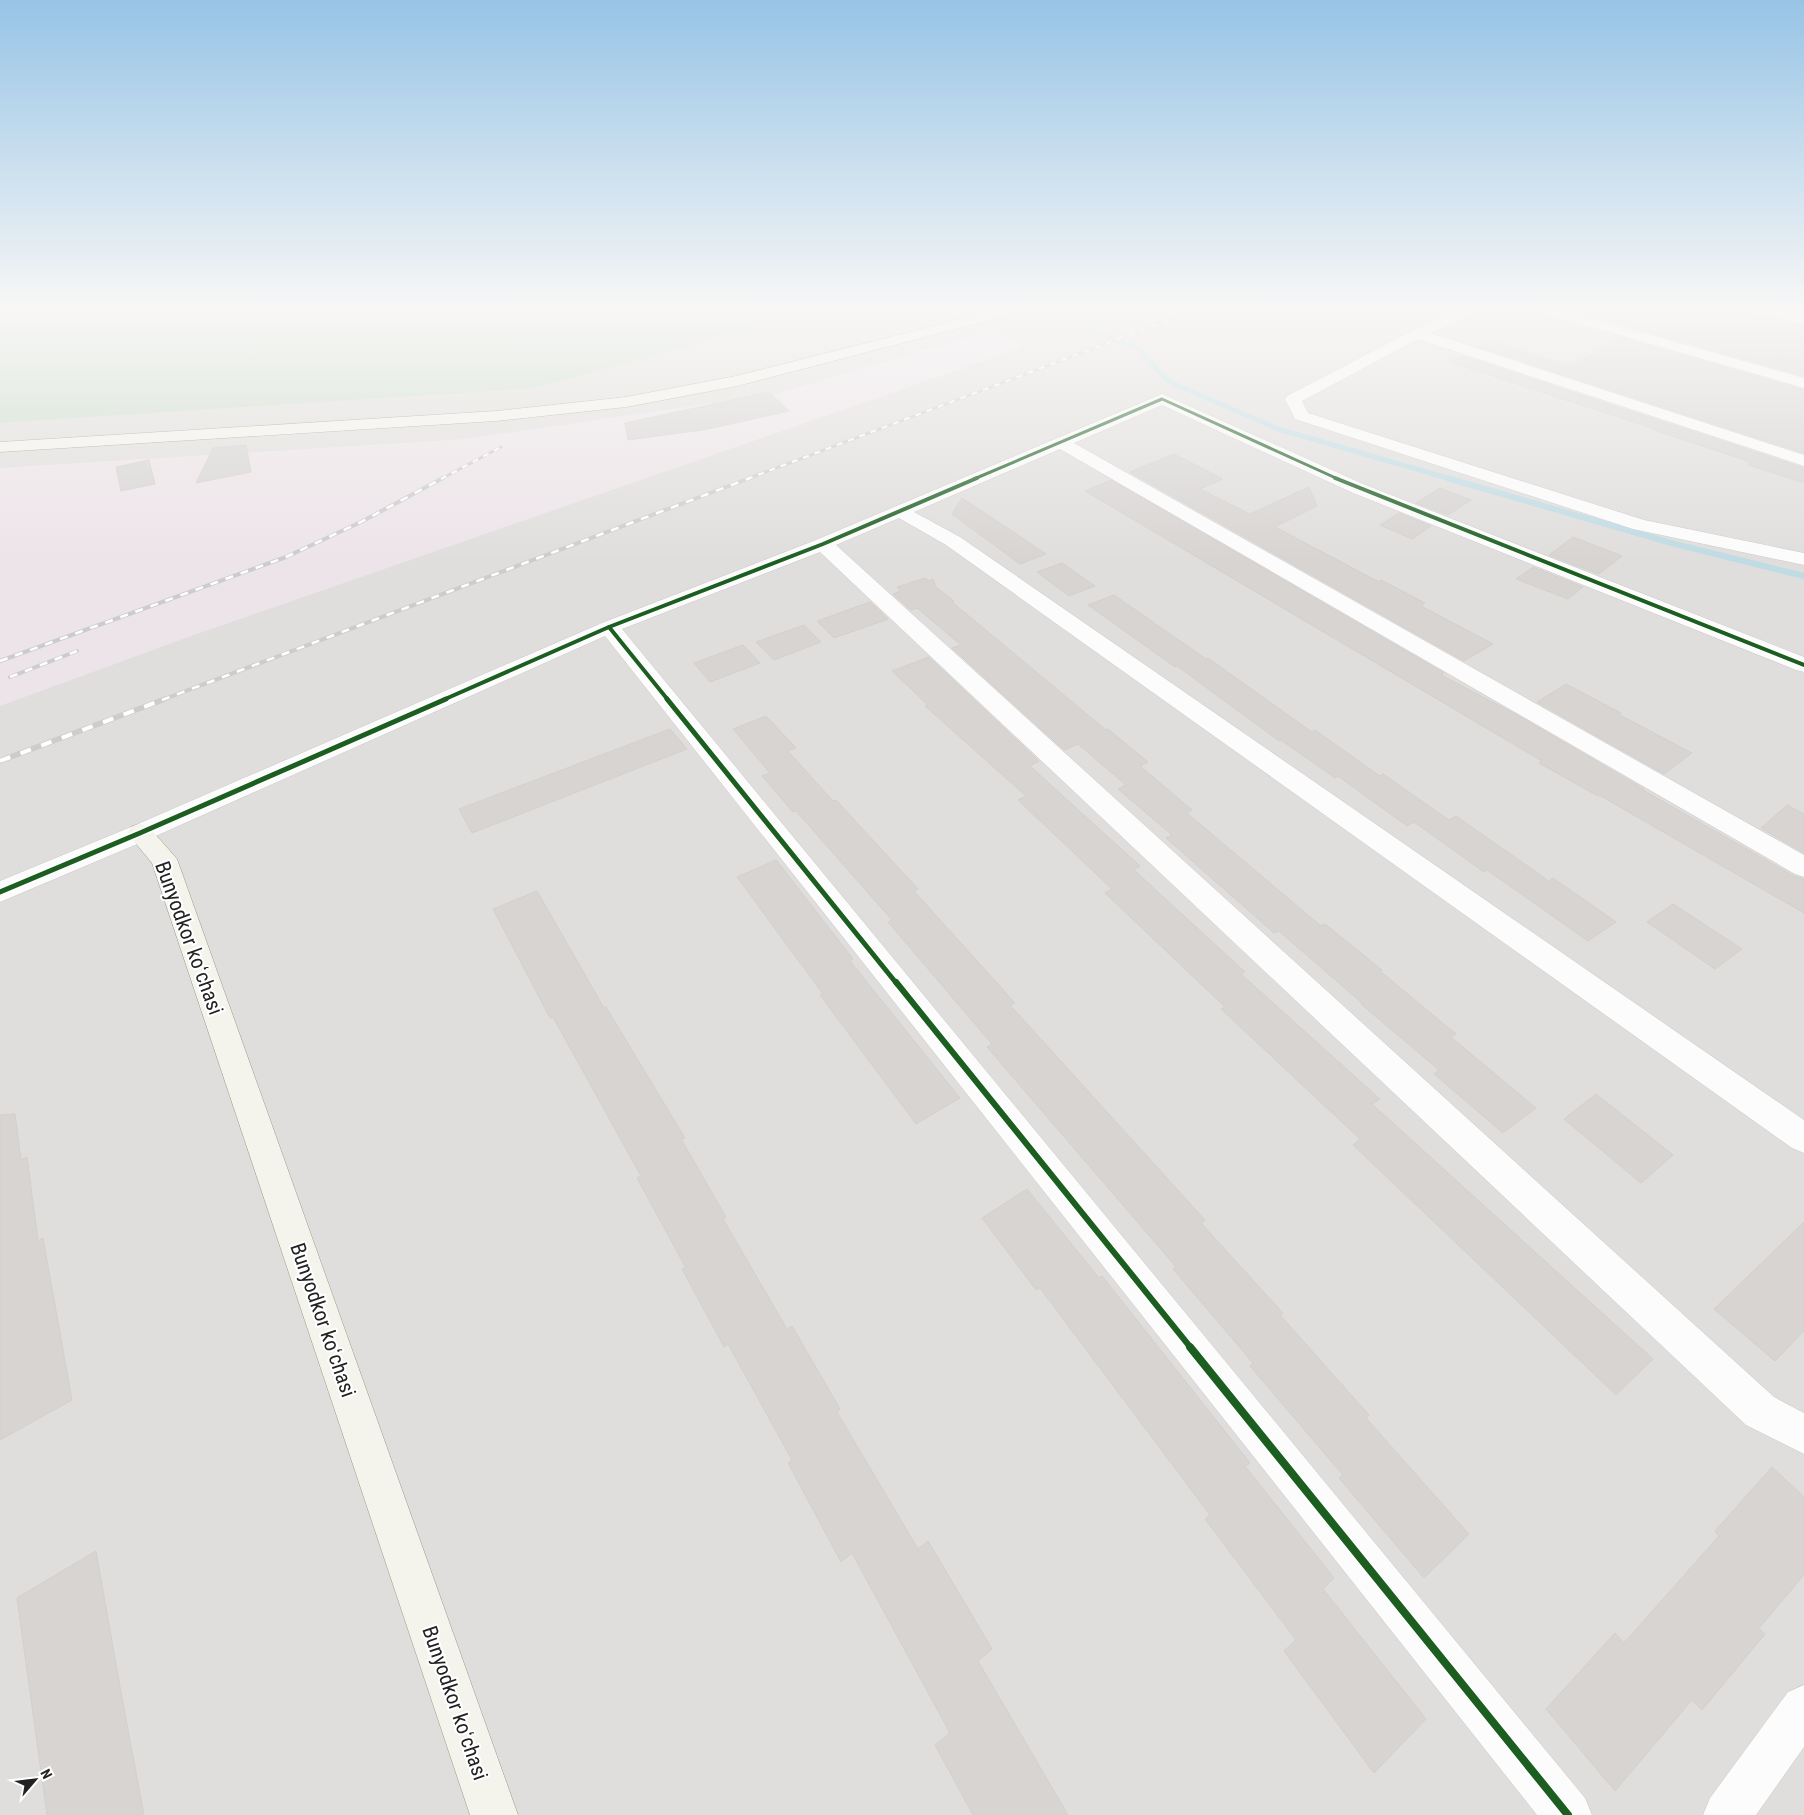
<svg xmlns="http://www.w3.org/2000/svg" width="1804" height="1815" font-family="'Roboto Condensed',sans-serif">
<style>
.residential{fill:#dfdedc}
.industrial{fill:#ede4e9}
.cemetery{fill:#cadbca}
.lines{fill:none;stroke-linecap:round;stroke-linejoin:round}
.stream-far1{stroke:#bfdbe3;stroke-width:5}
.stream{stroke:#bfdbe3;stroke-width:6}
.building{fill:#d7d4d2;stroke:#d3d0cc}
.minor-casing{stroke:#c9c8c7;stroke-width:1}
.secondary-casing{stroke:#999a82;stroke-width:1}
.minor{fill:#fdfcfc;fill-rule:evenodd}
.secondary{fill:#f4f4ed;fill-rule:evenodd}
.rail-far2-casing{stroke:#ccc;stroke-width:3}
.rail-far1-casing{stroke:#ccc;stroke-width:4}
.rail-casing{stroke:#ccc;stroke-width:5.5}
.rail-far2{stroke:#fff;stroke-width:2;stroke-dasharray:6;stroke-linecap:butt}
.rail-far1{stroke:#fff;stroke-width:2.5;stroke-dasharray:8;stroke-linecap:butt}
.rail{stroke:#fff;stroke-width:4;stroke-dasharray:11;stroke-linecap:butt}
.cycleway-far4-casing{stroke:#fff;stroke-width:5}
.cycleway-far3-casing{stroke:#fff;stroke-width:6}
.cycleway-far2-casing{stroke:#fff;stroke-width:8}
.cycleway-far1-casing{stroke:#fff;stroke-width:9}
.cycleway-casing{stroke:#fff;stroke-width:11}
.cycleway-far4{stroke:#1b5e20;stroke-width:3}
.cycleway-far3{stroke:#1b5e20;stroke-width:4}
.cycleway-far2{stroke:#1b5e20;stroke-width:5}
.cycleway-far1{stroke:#1b5e20;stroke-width:6}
.cycleway{stroke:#1b5e20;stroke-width:8}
.labels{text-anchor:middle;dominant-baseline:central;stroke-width:4;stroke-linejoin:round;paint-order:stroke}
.near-street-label{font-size:21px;fill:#222;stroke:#fff}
</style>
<rect width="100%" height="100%" fill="#f0eeeb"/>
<!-- residential -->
<rect class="residential" x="0" y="307" width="1804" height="1508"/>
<!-- industrial -->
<polygon class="industrial" points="993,330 1024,347 191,636 0,706 0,468 465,439 775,394"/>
<!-- cemetery -->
<polygon class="cemetery" points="0,307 828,307 536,388 0,423"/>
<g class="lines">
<!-- stream-far1 -->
<polyline class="stream-far1" points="1041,307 1139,349 1168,381 1278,429 1451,479"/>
<!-- stream -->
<polyline class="stream" points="1447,478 1675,544 1804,576"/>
</g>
<!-- building -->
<g class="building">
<polygon points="1589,307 1737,307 1745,312 1804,326 1804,376 1637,329 1639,328 1588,313"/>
<polygon points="1622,338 1804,390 1804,453 1479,347 1492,341 1570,366"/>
<polygon points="1462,356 1804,468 1804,483 1748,465 1750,462 1654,430 1655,429 1449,362"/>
<polygon points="769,392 789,411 703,430 628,440 625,423"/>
<polygon points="246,445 251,472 196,483 213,448"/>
<polygon points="1174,454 1223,479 1200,489 1250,514 1309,487 1317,506 1275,527 1379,582 1381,580 1425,603 1421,606 1493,644 1464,661 1130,472"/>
<polygon points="149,460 155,484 121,491 116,467"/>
<polygon points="1111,480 1444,673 1441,675 1517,715 1644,789 1643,790 1794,876 1804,879 1804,913 1599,795 1598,796 1539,763 1542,761 1085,491"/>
<polygon points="1440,488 1471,500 1448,515 1416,503"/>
<polygon points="962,498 1018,535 1046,554 1020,564 952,514"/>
<polygon points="1399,513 1431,526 1412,539 1380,525"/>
<polygon points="1573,537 1622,556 1599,574 1549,555"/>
<polygon points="1062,563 1095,586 1069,596 1037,572"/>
<polygon points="1533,567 1583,587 1568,599 1516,579"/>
<polygon points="925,578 929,581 933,579 936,587 954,601 952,602 1106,730 1108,729 1148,762 1140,766 1192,810 1187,813 1321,926 1325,924 1382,970 1380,971 1456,1034 1451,1037 1536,1108 1503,1133 1434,1074 1439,1070 1361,1004 1362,1003 1279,931 1274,933 1166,838 1172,835 1118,789 1126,785 1078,744 1064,750 952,648 961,645 917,608 911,610 893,594 901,591 897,587"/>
<polygon points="1114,595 1206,659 1208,658 1312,732 1315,730 1380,776 1383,774 1449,820 1456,816 1549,881 1553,878 1616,922 1588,941 1487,870 1484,872 1414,822 1407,826 1338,776 1335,778 1281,740 1279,741 1177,666 1175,667 1088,605"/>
<polygon points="870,602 888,619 834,638 817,621"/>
<polygon points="804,625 821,642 774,660 756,642"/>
<polygon points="743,645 760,663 710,682 694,663"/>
<polygon points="929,657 1039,761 1030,766 1140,866 1134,870 1245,972 1241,974 1380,1099 1372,1104 1653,1359 1616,1395 1353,1145 1360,1139 1221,1009 1225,1007 1105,893 1112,889 1018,800 1026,796 925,706 928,705 892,671"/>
<polygon points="1566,684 1621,713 1618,714 1692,753 1664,774 1537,702"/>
<polygon points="766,716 796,748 788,751 833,801 836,800 918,889 914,891 1015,1003 1010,1005 1205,1220 1201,1223 1283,1313 1280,1315 1369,1415 1366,1418 1469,1534 1424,1578 1339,1478 1343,1475 1250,1366 1253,1363 1173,1269 1176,1267 987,1047 992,1044 888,922 892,920 796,811 793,812 762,776 770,773 733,729"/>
<polygon points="670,729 687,749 472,833 459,809"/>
<polygon points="1787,805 1804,814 1804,853 1761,828"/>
<polygon points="776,860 853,959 850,961 960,1098 916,1124 820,995 823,994 737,877"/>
<polygon points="537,891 604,1008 606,1007 685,1138 681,1139 726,1217 723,1219 787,1329 792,1326 840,1409 837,1412 918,1549 928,1541 992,1649 978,1661 1068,1815 973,1815 935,1745 950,1733 852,1553 841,1562 788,1463 792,1460 728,1344 724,1347 682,1269 686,1268 637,1178 641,1176 553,1017 550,1018 493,909"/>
<polygon points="1673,904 1742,949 1715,969 1647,922"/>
<polygon points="1596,1094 1673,1155 1641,1183 1564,1119"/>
<polygon points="15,1114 21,1160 27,1157 38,1241 43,1238 72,1400 0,1440 0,1115"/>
<polygon points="1027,1189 1099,1278 1102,1276 1250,1463 1245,1466 1334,1578 1323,1589 1426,1719 1374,1773 1284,1651 1296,1640 1205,1519 1210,1515 1040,1288 1036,1290 982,1218"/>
<polygon points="1804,1222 1804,1331 1775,1361 1714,1309"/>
<polygon points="1772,1467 1804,1497 1804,1575 1759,1628 1765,1634 1702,1710 1692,1700 1615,1791 1546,1709 1615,1633 1624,1643 1719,1536 1715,1531"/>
<polygon points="96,1551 120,1687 144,1815 47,1815 17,1598"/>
</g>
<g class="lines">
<defs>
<g id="minor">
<polygon points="1464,307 1482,307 1480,310 1430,333 1804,455 1804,466 1418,339 1302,401 1308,413 1644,520 1804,553 1804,565 1633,529 1295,419 1285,399 1287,396 1412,331"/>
<polygon points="1530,307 1551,307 1804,378 1804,388 1532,310"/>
<polygon points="1743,307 1766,307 1804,316 1804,324 1745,310"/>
<polygon points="1162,394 1363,484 1804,657 1804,672 1796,670 1351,492 1162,405 1074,443 1804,855 1804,877 1795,874 1060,449 914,512 960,537 1804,1120 1804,1153 1792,1148 946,545 899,518 836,545 1774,1397 1804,1413 1804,1454 1746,1425 820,552 622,629 1585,1798 1592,1815 1537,1815 605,636 149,839 0,902 0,881 131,827 602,623 816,540"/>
<polygon points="1804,1685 1804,1747 1756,1815 1703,1815 1710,1798 1788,1692"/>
</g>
<g id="secondary">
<polygon points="1009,307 1031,307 1029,310 737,386 626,407 496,421 0,452 0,442 496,411 626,397 736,376"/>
<polygon points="140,824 149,827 177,859 518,1815 470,1815 152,863 127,833 131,827"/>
</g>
</defs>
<!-- minor casing -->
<use href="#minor" class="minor-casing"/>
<!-- secondary casing -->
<use href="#secondary" class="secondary-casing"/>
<!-- minor -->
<use href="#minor" class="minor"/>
<!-- secondary -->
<use href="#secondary" class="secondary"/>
<defs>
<g id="rail-far2">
<polyline points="441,479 501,447"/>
<polyline points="747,479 1203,307"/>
</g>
<g id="rail-far1">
<polyline points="0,661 286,557 361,522 443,478"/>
<polyline points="10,677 77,651"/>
<polyline points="162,700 750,478"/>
</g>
<polyline id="rail" points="0,761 165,699"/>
</defs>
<!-- rail-far2 casing -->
<use href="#rail-far2" class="rail-far2-casing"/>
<!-- rail-far1 casing -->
<use href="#rail-far1" class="rail-far1-casing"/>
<!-- rail casing -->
<use href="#rail" class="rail-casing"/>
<!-- rail-far2 -->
<use href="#rail-far2" class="rail-far2"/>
<!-- rail-far1 -->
<use href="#rail-far1" class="rail-far1"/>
<!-- rail -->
<use href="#rail" class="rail"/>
<defs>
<polyline id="cycleway-far4" points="974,479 1162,399 1338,479"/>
<g id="cycleway-far3">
<polyline points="1335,478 1804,665"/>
<polyline points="609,627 668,700"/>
<polyline points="443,700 609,627 823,544 977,478"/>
</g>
<g id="cycleway-far2">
<polyline points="667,699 897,984"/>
<polyline points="0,892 140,833 446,699"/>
</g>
<polyline id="cycleway-far1" points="896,982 1191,1348"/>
<polyline id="cycleway" points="1190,1347 1568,1815"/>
</defs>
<!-- cycleway-far4 casing -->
<use href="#cycleway-far4" class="cycleway-far4-casing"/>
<!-- cycleway-far3 casing -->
<use href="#cycleway-far3" class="cycleway-far3-casing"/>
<!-- cycleway-far2 casing -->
<use href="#cycleway-far2" class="cycleway-far2-casing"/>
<!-- cycleway-far1 casing -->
<use href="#cycleway-far1" class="cycleway-far1-casing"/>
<!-- cycleway casing -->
<use href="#cycleway" class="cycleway-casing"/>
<!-- cycleway-far4 -->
<use href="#cycleway-far4" class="cycleway-far4"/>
<!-- cycleway-far3 -->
<use href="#cycleway-far3" class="cycleway-far3"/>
<!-- cycleway-far2 -->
<use href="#cycleway-far2" class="cycleway-far2"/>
<!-- cycleway-far1 -->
<use href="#cycleway-far1" class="cycleway-far1"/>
<!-- cycleway -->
<use href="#cycleway" class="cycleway"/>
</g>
<!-- sky -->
<linearGradient id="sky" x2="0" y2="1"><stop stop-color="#97c4e6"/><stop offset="0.55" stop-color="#f8f7f6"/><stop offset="1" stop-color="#f8f7f6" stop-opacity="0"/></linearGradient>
<rect width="1804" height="561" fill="url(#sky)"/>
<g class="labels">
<!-- near-street labels -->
<g class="near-street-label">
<text transform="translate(189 938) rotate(70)">Bunyodkor koʻchasi</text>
<text transform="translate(323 1320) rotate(71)">Bunyodkor koʻchasi</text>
<text transform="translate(455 1703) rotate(71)">Bunyodkor koʻchasi</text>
</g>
</g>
<!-- north arrow -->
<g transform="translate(35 1780) rotate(62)" stroke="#ffffff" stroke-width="4" paint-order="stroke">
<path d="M0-4L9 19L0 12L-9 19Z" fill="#222222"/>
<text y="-8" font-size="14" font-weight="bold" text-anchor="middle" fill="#222222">N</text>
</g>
</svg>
